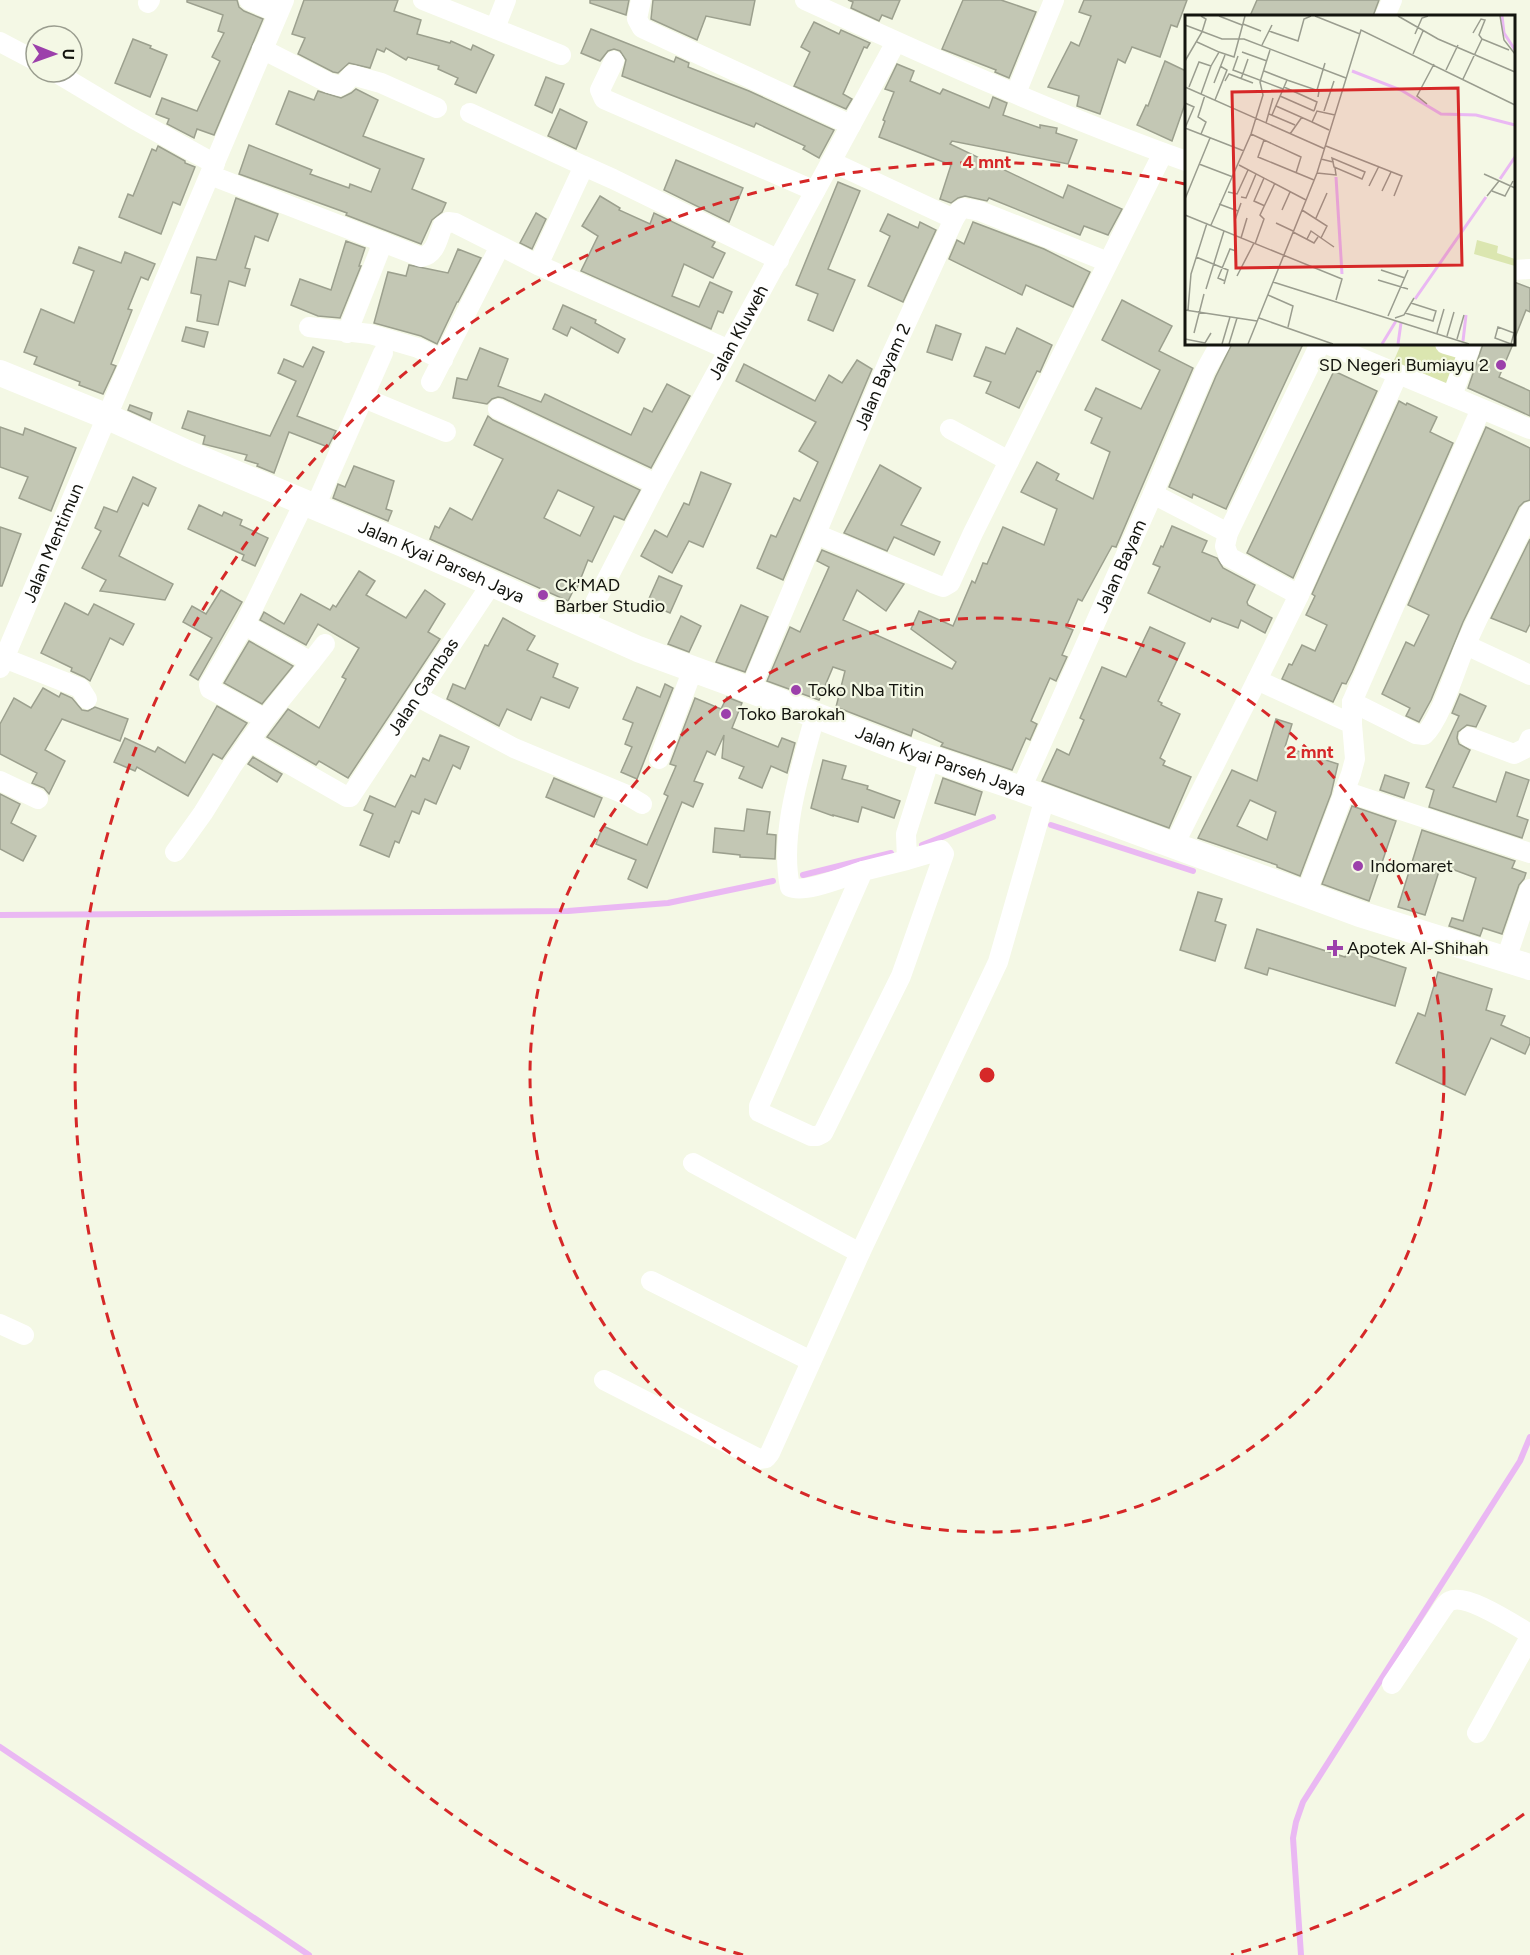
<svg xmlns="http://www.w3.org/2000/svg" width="1530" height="1955" font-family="Figtree,sans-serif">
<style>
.green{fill:#dbe6b0}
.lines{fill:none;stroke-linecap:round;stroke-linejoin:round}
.stream{stroke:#eab8f3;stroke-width:6}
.building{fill:#c3c7b4;stroke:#9ca08e;stroke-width:1.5;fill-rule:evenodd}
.minor{stroke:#fff;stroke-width:20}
.major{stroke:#fff;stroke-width:26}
.ring{fill:none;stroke:#d62828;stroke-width:3;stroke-dasharray:10 8}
.poi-dot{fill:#9c40ab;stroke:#f4f8e5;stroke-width:2}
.labels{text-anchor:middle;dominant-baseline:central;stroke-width:4.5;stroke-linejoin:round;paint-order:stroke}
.street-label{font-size:18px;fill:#13140e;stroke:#f4f8e5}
.poi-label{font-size:18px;fill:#13140e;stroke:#f4f8e5;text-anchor:start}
.inset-river{fill:none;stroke:#eab8f3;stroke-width:3}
.inset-road{fill:none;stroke:#9a9d8f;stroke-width:1.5}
.view{fill:#d62828;fill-opacity:0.15;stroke:#d62828;stroke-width:3}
.inset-edge{fill:none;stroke:#13140e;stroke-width:3}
.centre{fill:#d62828;stroke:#f4f8e5;stroke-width:3}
.ring-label{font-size:18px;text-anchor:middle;font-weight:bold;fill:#d62828;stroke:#f4f8e5;stroke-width:4.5;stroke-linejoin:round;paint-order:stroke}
</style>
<rect width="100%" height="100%" fill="#f4f8e5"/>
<!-- green -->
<polygon class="green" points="1401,344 1428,344 1462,354 1449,389 1392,365"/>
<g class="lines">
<!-- stream -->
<g class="stream">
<polyline points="1051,825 1193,871"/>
<polyline points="922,845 993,817"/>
<polyline points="803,875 891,853"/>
<polyline points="0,915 568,911 668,903 773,881"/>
<polyline points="0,1747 309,1955"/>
<polyline points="1301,1955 1293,1838 1296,1822 1303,1802 1520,1461 1530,1437"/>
</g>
</g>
<!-- building -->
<g class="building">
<polygon points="187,0 237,0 239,7 244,11 263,19 214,135 197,129 194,138 167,124 169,119 156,114 162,98 197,111 220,61 212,57 224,33 218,31 223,15 187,2"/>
<polygon points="304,0 398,0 394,11 421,20 417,34 450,43 451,41 471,50 473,45 494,55 476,93 455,84 458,78 438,69 439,66 408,57 406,60 386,48 384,52 377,49 370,68 349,63 338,73 333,72 298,54 305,38 292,34"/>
<polygon points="590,0 629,0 626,15 590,3"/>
<polygon points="653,0 755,0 750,25 706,16 697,40 651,19"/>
<polygon points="848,0 900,0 892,19 882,15 879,21 851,8 853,2"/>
<polygon points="963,0 1001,0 1036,12 1009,78 995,72 996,70 942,49"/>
<polygon points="1084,0 1187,0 1177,27 1171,25 1160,57 1132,47 1125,63 1118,59 1100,114 1077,106 1079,96 1048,87 1071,42 1079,46 1091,16 1079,12"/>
<polygon points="1257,0 1379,0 1373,16 1250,16"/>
<polygon points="814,22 839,34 841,30 870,43 867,48 864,47 843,94 852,99 846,109 794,86 810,52 801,47"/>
<polygon points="591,29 674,62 676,57 689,63 688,67 749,91 834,130 819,158 803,149 805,146 756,123 754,127 622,76 626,60 620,51 614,49 608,51 600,61 581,53"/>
<polygon points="133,39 151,46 150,48 167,55 150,97 115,83"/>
<polygon points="1165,61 1186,71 1186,101 1172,141 1137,125 1146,105 1148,106"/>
<polygon points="897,64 914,71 910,81 940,94 943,89 989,108 993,97 1007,103 1003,115 1040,128 1040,125 1057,128 1056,133 1077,140 1068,164 952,141 950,144 1063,198 1068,185 1122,209 1108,235 1084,226 1080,235 989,198 987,201 965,196 958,198 951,203 940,199 951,165 879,137 885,121 883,120 894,92 885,89"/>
<polygon points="546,77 564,84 552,113 535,105"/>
<polygon points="356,89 378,100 363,136 424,159 412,189 446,203 442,212 432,220 421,244 346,215 347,213 239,174 249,145 312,170 310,174 349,188 350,184 371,192 380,169 276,124 289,91 314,100 318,91 341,98 351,93"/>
<polygon points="560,109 587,122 576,149 548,136"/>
<polygon points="158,146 185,161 185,163 195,167 180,205 173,202 161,234 119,217 128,194 133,196 152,149 156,151"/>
<polygon points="676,160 743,188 729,222 664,190"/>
<polygon points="838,182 860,191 828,269 855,280 833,331 808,320 818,294 796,285"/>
<polygon points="600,196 620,208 619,210 650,224 654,213 715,242 712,247 725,253 713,278 684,264 672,296 699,307 710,282 732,292 723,313 718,311 711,329 581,271 598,236 582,226"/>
<polygon points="236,198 278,214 268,241 255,236 245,268 250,269 245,286 229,281 218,325 197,321 201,295 191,293 197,257 216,260"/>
<polygon points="536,213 546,219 532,249 520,243"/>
<polygon points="888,214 918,228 920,222 936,230 903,302 868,286 890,236 880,231"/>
<polygon points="973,222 1044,249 1090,272 1073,307 1026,285 1022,295 949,259 957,240 964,244"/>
<polygon points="346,241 365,248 359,266 361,266 340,318 318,316 291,305 300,279 331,290"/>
<polygon points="79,247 121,263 125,252 155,264 148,280 141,277 128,309 132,310 111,364 116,366 103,394 79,385 80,382 34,364 37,357 24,352 41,309 74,323 94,271 73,263"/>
<polygon points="458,249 481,258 458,302 457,302 437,344 421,336 374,323 388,272 406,276 409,265 448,273"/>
<polygon points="1514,282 1530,288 1530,312 1526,310 1514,340"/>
<polygon points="1122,300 1172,326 1159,351 1193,368 1116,547 1112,546 1082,601 1078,599 1066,627 1073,630 1062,655 1067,657 1056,681 1050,678 1031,721 1037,724 1030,740 1026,738 1012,770 941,746 943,743 913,729 911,736 836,707 845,671 833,667 819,700 767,681 790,627 800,632 829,567 817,561 822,550 904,584 886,611 857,590 843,620 952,669 956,662 911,629 919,611 953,626 972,581 975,583 983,563 987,564 1003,527 1044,545 1057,509 1021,492 1037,462 1059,474 1056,480 1093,499 1110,452 1091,443 1102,418 1085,410 1096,388 1141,409 1160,370 1102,340"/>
<polygon points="563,305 596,320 595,323 625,339 618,353 571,327 567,336 553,329"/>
<polygon points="936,325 961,334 952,360 927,352"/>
<polygon points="186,327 208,332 204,347 182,341"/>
<polygon points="1017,328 1052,345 1040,372 1037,371 1019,408 986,393 991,382 974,376 986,347 1005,354"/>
<polygon points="1232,344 1303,344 1226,509 1193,494 1192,498 1169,487 1216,376"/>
<polygon points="1483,344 1513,344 1499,377 1530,391 1530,416 1468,388"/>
<polygon points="313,347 324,352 297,416 336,431 328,447 289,432 274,473 257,466 258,464 245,460 247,455 203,444 205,436 182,428 188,411 270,436 296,381 278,373 284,359 303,367"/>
<polygon points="480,348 508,359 498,386 541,402 545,394 631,435 644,408 652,412 667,384 690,396 651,468 503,398 498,397 492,399 487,404 453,398 457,378 467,380"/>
<polygon points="857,360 872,369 783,580 757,568 771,535 776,537 794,498 800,501 818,462 799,451 816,422 736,381 744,364 815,401 829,375 842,383"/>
<polygon points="1334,371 1377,391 1293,578 1247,553"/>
<polygon points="1399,401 1406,405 1407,403 1437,417 1430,432 1453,443 1352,672 1346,684 1342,683 1333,702 1282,679 1289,664 1292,665 1302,645 1315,651 1327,625 1306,615 1315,596 1312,594"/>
<polygon points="130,405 152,413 150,420 128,410"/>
<path d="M 488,416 L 493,420 L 640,490 L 624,520 L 614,516 L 592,562 L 588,560 L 577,588 L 575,587 L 568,601 L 430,539 L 435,526 L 439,528 L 450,508 L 472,520 L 503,459 L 474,445 ZM 558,490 L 594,507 L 580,536 L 544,518 Z"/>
<polygon points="0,427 23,435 25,428 76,448 51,511 19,498 28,477 0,467"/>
<polygon points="1486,427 1530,448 1530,500 1524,502 1519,507 1463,622 1431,700 1419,722 1406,716 1410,708 1382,694 1406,642 1414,646 1429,615 1408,605"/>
<polygon points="880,465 921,488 901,525 940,542 934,555 894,537 887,551 844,533"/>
<polygon points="354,466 394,481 386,509 392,511 388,521 333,498 338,484 345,487"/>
<polygon points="701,472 731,484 703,547 689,541 672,573 641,556 655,530 667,537 684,503 689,505"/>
<polygon points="133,477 156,488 148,506 143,503 119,556 173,584 165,600 100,591 106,580 82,568 101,531 95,528 104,507 117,512"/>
<polygon points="199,505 222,516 224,512 242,520 240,525 268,538 255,566 242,560 244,555 188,529"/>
<polygon points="1172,526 1207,541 1202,552 1217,558 1223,568 1255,585 1247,602 1248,605 1272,618 1265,633 1241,620 1238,628 1212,618 1210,622 1148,593 1160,567 1153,564 1161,546 1163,547"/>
<polygon points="0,527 21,534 2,586 0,586"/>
<polygon points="1530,539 1530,624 1526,632 1491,618"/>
<polygon points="359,571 375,581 366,595 406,618 425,590 445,604 428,632 440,639 348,778 319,761 316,765 267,737 288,709 319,728 346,679 342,677 359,648 318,624 306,645 260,620 264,612 284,624 301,594 330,610 333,605 336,607"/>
<polygon points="659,576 682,586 670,613 647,603"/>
<polygon points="221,590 242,602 198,680 190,675 212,638 183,622 192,606 206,614"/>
<polygon points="65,603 88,615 94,604 134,624 123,645 110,638 90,681 84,677 71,671 72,668 41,653"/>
<polygon points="741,605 768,617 745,672 716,662"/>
<polygon points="681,616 701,626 689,652 668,644"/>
<polygon points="503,618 535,636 527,650 558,664 553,677 578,688 569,708 541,697 531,720 507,709 499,726 447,699 453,684 465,689 485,645 488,646"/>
<polygon points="1150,627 1185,643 1158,701 1162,703 1161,705 1180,714 1160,758 1165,761 1163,765 1191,777 1169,828 1042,781 1057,749 1069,755 1084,720 1080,718 1102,667 1126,677"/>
<polygon points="249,641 293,666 262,704 224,683"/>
<polygon points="665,684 673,688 637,779 621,772 632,747 625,744 633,723 623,719 637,687 660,697"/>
<polygon points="43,688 59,697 61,693 72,698 82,710 88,711 95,707 128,719 120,741 62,719 45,750 65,761 49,794 44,788 32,783 37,773 0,754 0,724 14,698 31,708"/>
<polygon points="1460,694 1486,706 1476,727 1467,725 1458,732 1457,738 1459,744 1470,750 1453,787 1496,802 1506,772 1529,780 1517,816 1528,820 1522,838 1429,807 1434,790 1426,787 1459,716 1452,713"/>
<polygon points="727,697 742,703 732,728 778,747 782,738 795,743 787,773 771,766 762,788 739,778 744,767 722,758 724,735 715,755 707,751 694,781 703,784 693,807 682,802 647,888 628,879 636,860 596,844 603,826 647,845 668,796 664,794 676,766 670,764 695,698 721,709"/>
<polygon points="217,706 247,723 222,759 213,754 188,796 137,767 135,771 114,762 125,738 155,752 158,747 185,763"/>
<path d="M 1276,719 L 1292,724 L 1285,747 L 1338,764 L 1331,794 L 1300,876 L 1277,867 L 1277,865 L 1198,838 L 1232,770 L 1257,781 ZM 1250,800 L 1276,812 L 1267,840 L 1237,826 Z"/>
<polygon points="440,735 469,747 460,769 453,765 436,804 425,799 419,814 412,811 399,843 395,841 389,857 360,845 373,814 364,810 370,796 395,807 411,775 415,777 423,758 429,761"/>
<polygon points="253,757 282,774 277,782 248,764"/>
<polygon points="823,760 846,766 842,779 868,786 867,789 900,801 894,818 862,807 858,822 833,815 833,816 811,808"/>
<polygon points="1385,775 1409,783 1404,798 1380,790"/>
<polygon points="554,778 602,798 594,817 546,797"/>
<polygon points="943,778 982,792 975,815 935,803"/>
<polygon points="0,794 20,804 11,823 36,836 23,861 0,849"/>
<polygon points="1352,806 1396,821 1369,901 1322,884"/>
<polygon points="747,809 770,812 767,834 776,835 775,859 740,857 740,855 713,852 715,828 744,831"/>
<polygon points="1422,830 1515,861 1512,868 1526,873 1524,879 1519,885 1502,934 1483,928 1480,936 1449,926 1452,918 1463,921 1476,878 1441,865 1425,915 1398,907"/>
<polygon points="1198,892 1222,899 1215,921 1226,925 1215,961 1180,950"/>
<polygon points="1257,929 1345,957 1348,949 1406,968 1395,1006 1269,968 1267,975 1245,968"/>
<polygon points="1438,972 1492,989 1486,1010 1505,1016 1501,1025 1530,1038 1530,1043 1525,1054 1491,1038 1465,1095 1396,1063 1418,1013 1425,1016"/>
</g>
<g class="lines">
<!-- minor -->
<g class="minor">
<polyline points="249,0 278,13"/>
<polyline points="423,0 561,55"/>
<polyline points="641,0 637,19 642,28 851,125"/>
<path d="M 805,0 C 930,57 1057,115 1186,161"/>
<polyline points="148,3 150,0"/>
<polyline points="1385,16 1392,0"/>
<polyline points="495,28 506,0"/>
<polyline points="0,42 36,61"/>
<polyline points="262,49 329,83 340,86 345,83 352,75 381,83 437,108"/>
<polyline points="614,61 600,90 604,99 815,191"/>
<polyline points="55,72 132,118 215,164"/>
<polyline points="1016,93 1054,0"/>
<polyline points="470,113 584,166"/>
<polyline points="832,162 954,219"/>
<path d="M 210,175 L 421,257 C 436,255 438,237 443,225 L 448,222 L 455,223 L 538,265 L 729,350"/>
<polyline points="538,265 584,166 613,179 779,260"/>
<polyline points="1514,270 1530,269"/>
<polyline points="309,327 370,334 418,348 443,360"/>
<polyline points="347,333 383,242"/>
<polyline points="1327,344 1530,429"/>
<polyline points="1445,344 1469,351"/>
<polyline points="431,382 500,246"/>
<polyline points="1452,396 1471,344"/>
<polyline points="364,398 446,432"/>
<polyline points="498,409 656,484"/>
<polyline points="950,429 1009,461"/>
<polyline points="1153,494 1228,533"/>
<polyline points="315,507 383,353"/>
<polyline points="816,534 935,584 943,587 950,583 973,533 1163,153"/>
<polyline points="1299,595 1229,557 1225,546 1228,533 1320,344"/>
<path id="s1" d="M 584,624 L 656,484 L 896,42"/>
<polyline points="1466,645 1530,675"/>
<polyline points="4,658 80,688 87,699"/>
<polyline points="311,662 325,644"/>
<path id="s2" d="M 0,668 L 284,0"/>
<path id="s3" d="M 750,690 L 890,358 L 954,219 L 959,211 L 964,208 L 980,211 L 1108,262"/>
<polyline points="416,696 514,748 627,795 642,804"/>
<path d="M 1352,702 L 1416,734 L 1424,735 C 1441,719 1456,667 1466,644 C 1486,599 1509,556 1530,512"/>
<path d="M 815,716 C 801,768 779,834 790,887 C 805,894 846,876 863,871"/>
<polyline points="265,719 210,689 209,685 246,622 304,503"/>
<polyline points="1352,724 1352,702 1481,409"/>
<polyline points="1469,737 1514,754 1526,748 1530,739"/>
<path id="s4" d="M 249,741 L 347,797 L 350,797 L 492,583"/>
<polyline points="659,759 693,669"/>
<polyline points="0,781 38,799"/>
<path id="s5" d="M 1021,789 L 1153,494 L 1205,371 L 1220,344"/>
<polyline points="1344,791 1530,853"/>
<polyline points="1174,845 1257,680"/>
<polyline points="175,852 203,813 232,766 265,719 311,662 245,625"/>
<polyline points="907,860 863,871 759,1106 759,1112 811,1136 817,1136 823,1133 901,976 944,854 941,850 907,860 906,834 930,758"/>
<polyline points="1306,894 1351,774 1355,759 1352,724 1257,680 1299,595 1398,374"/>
<polyline points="1506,959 1530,889"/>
<polyline points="693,1163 860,1253"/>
<polyline points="651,1281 811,1361"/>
<polyline points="0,1324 24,1335"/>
<polyline points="604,1380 759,1459 766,1458 770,1453 860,1253 998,962 1045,798"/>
<path d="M 1392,1684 L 1443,1608 C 1445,1605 1447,1602 1450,1601 C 1467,1593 1514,1625 1530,1634"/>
<polyline points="1477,1733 1530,1637"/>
</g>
<!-- major -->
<path class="major" id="s6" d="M 0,373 L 108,417 L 187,453 L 403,544 L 638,649 L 750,690 L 892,745 L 1021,789 L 1360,914 L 1530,967"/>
</g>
<!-- distance rings -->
<g class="ring">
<circle cx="987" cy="1075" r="457"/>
<path d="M1524 1814A913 913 0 0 1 1231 1955M743 1955A913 913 0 0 1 1185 184"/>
</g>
<!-- markers -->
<g class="poi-dot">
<circle cx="1501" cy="365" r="6"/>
<circle cx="543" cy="595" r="6"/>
<circle cx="796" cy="690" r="6"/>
<circle cx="726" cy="714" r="6"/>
<circle cx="1358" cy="866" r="6"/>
<path d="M1332 939h6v6h6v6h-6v6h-6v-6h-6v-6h6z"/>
</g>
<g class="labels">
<!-- street labels -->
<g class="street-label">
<text stroke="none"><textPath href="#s1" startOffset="330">Jalan Kluweh</textPath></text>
<text stroke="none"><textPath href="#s3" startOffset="340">Jalan Bayam 2</textPath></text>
<text stroke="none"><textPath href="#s2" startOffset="136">Jalan Mentimun</textPath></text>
<text stroke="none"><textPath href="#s6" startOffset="480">Jalan Kyai Parseh Jaya</textPath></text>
<text stroke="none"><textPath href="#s5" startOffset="244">Jalan Bayam</textPath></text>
<text stroke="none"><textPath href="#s4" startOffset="248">Jalan Gambas</textPath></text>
<text stroke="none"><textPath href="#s6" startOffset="1018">Jalan Kyai Parseh Jaya</textPath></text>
</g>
<!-- poi labels -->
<g class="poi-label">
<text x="1489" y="365" text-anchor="end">SD Negeri Bumiayu 2</text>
<text x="555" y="585">Ck'MAD<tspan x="555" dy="21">Barber Studio</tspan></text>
<text x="808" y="690">Toko Nba Titin</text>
<text x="738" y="714">Toko Barokah</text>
<text x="1370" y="866">Indomaret</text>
<text x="1347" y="948">Apotek Al-Shihah</text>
</g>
</g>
<!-- overview -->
<g transform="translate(1185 15)">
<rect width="330" height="330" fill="#f4f8e5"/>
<path d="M 292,225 L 313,231 L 312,238 L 330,244 L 330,251 L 289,239 Z" fill="#dbe6b0"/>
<path class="inset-river" d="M 317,1 L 319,18 L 330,35M 167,56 L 216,75 L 256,99 L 291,100 L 330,110M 151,162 L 157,259M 315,164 L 330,142M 230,284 L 301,182M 278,326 L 281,300M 197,329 L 211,306M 213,329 L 216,308"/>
<path class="inset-road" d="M 34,1 L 57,10M 130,1 L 175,19M 213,1 L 253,24 L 330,57M 315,1 L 319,25 L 330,39M 58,9 L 76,16M 0,10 L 37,24 L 59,24 L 161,63M 84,16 L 113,26 L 119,4 L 126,1M 288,18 L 296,4 L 300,5 L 294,20 L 297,24M 230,19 L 237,3 L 243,1M 297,24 L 324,35M 12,27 L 34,37 L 26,51M 77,30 L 87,10M 34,37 L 49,42 L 60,1M 57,37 L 82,46M 228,39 L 238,16M 53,41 L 48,55 L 98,74M 0,46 L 17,17 L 21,4 L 16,1M 261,55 L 273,30M 79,56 L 102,65 L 87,100M 56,64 L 63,44M 278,64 L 297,24M 102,65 L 134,76 L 133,82M 40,66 L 44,59 L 68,68M 29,68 L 40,40M 0,72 L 140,134M 4,72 L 14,47 L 26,51 L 16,79M 99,72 L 132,87 L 129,96M 132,75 L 140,48M 95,81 L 129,96M 30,85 L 42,55 L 35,51M 0,88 L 9,92 L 0,113M 242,89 L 232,81 L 249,49M 91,91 L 127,107 L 132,96 L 150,100M 139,96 L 149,66M 84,99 L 110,110M 127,107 L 144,115M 81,108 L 88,83M 0,113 L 59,136M 16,119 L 21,107 L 13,102 L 20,80M 66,119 L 116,142 L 111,158M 105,119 L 117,102M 79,125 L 73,142 L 129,165M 141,131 L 217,161 L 209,181M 136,144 L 148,147 L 147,143 L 180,157 L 177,164 L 149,152 L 148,147M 14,149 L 48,162M 54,150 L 121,185M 132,158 L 151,160 L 150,153M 299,159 L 330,173M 79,163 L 69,186 L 80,191M 184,171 L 194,151M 197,176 L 206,157M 307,176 L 320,181 L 328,166M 43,177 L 52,179 L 63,155M 302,181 L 314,166M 56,182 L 61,183 L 71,159M 0,184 L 25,123M 34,189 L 53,196M 97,195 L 105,177M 117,195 L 142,211 L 136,223M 0,200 L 157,264 L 151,285M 131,203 L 142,178M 50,205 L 56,188M 91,208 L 108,216M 26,210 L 66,119 L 78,80 L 75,67 L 85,35M 108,217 L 129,228 L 133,222M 56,223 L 62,203M 122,224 L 126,216 L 149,232M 70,229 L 79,204 L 75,200 L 90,168M 11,242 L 43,255 L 39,269M 196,255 L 220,263M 52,261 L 69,228M 193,265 L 223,274M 40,266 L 33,263 L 45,234 L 51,236M 88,267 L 284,329M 21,274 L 39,216M 83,280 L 108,291 L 103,312M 0,295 L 72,306M 3,295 L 6,259 L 22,208M 220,298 L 248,306 L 251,296 L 226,288M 203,301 L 223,255M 74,303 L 148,329M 210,303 L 219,300 L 229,283M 9,318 L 19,279M 252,318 L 259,294M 262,321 L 269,297M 0,324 L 20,328 L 26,318M 272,324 L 279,300M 37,329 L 45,302M 44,329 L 52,303M 63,329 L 132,158 L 176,15 L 330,90M 326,329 L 329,318 L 313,312 L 310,323 L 326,329 L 327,329"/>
<path class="view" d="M 273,73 L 277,250 L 51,253 L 47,77 Z"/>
<rect width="330" height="330" class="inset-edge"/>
</g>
<circle cx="987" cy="1075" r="9" class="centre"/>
<g class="ring-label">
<text x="987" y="168">4 mnt</text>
<text x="1310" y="758">2 mnt</text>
</g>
<!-- north arrow -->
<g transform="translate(54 54) rotate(91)"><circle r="28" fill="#f4f8e5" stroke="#9a9d8f" stroke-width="1.5"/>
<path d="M0-4.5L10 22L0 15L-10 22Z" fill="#9c40ab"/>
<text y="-9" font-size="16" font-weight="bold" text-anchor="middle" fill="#13140e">U</text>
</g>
</svg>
